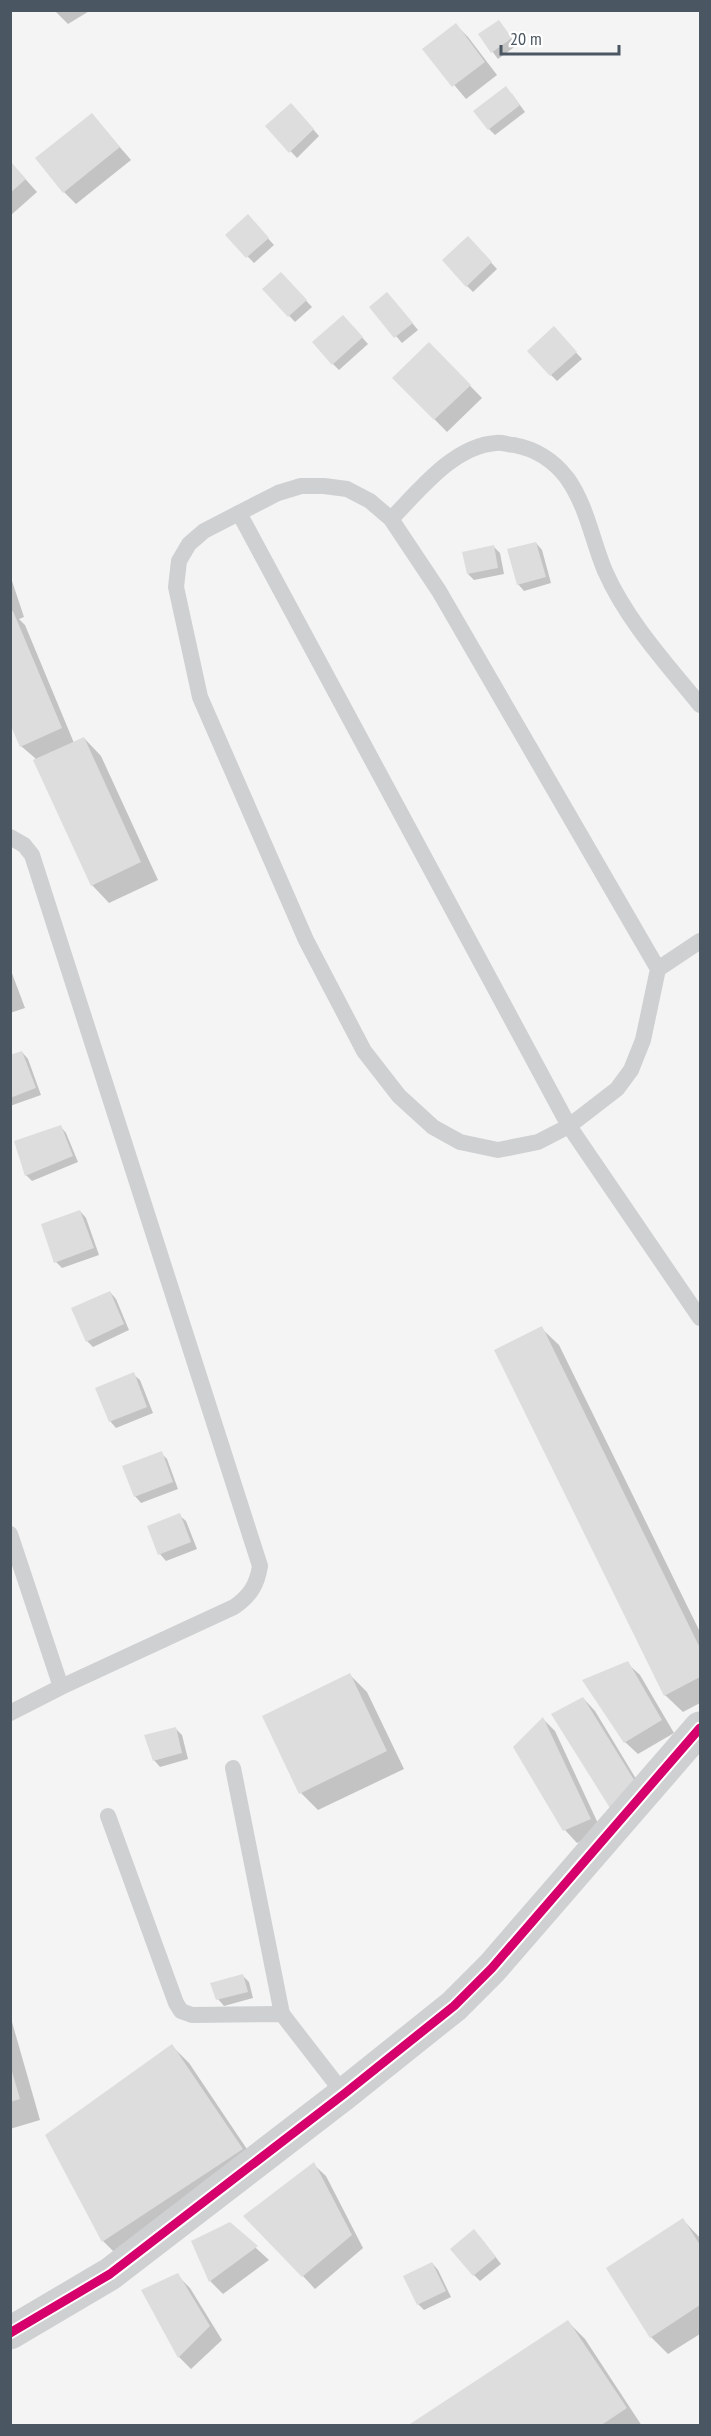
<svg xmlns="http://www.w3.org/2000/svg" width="711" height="2436" font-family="'PT Sans Narrow',sans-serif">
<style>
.shadow{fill:#0003}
.building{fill:#ddddde}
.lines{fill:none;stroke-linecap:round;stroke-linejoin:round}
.service{stroke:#ced0d2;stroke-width:16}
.minor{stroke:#ced0d2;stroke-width:33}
.cycleway-casing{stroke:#fff;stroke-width:13}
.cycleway{stroke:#d6006c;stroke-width:9}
</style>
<rect width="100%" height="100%" fill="#f4f4f4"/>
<!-- shadow -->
<g class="shadow">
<polygon points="54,10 91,10 68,24"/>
<polygon points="499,22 517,45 498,59 480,35"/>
<polygon points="456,25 468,37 497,75 466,99 424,49"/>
<polygon points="512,94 525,112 495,135 489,129"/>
<polygon points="297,111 319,136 297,158 267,126"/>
<polygon points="92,115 131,160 76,204 64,192"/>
<polygon points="10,162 37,192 10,216"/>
<polygon points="254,223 274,245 254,263 227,235"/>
<polygon points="475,245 497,269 473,292 467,286"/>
<polygon points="281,274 312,307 295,322 264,289"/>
<polygon points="393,300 418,330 402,343 371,307"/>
<polygon points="349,323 368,344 339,370 333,364"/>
<polygon points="560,335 582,359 557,381 551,375"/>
<polygon points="429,344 482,398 447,432 394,378"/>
<polygon points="536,543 542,550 551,583 524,591 518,584"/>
<polygon points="494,547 500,553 504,574 474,580 468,574"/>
<polygon points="10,575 24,617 19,619 25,625 74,743 84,738 101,756 158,880 109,903 92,885 35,758 21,746 10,720"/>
<polygon points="10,968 25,1008 10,1013"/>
<polygon points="22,1052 28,1059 41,1095 10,1106 10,1057"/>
<polygon points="60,1126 66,1133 78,1162 32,1181 26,1175"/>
<polygon points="80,1211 86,1218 99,1255 62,1268 56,1262"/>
<polygon points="110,1292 116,1299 129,1330 93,1347 87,1341"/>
<polygon points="541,1328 559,1345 700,1632 700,1703 683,1712 665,1695"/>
<polygon points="133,1374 140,1380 153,1413 116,1428 110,1421"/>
<polygon points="161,1453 167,1459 178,1489 141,1503 135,1496"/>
<polygon points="179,1515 186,1521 197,1549 166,1561 160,1554 149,1527"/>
<polygon points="627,1663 640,1675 674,1733 638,1754 625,1742"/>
<polygon points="350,1675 367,1692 404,1769 318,1810 301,1793"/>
<polygon points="583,1698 595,1711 647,1797 624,1819"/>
<polygon points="543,1719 555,1731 602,1832 577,1843 565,1830 515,1748"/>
<polygon points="176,1729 182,1735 188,1759 160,1767 154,1760"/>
<polygon points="242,1975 249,1982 253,1998 224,2006 218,1999"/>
<polygon points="10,2015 40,2120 10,2129"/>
<polygon points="172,2046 189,2063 259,2167 120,2258 103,2241"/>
<polygon points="313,2164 326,2176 363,2248 315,2289 303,2276"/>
<polygon points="683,2220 700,2238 700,2334 668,2354 651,2337"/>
<polygon points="230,2224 269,2260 223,2294 211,2282 193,2241"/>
<polygon points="480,2237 501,2264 480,2281 474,2275"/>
<polygon points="432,2263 438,2270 451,2297 424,2310 418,2304"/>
<polygon points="177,2275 190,2288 222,2340 191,2369 179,2357"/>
<polygon points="568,2322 585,2339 642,2426 410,2426"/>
</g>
<!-- building -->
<g class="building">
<polygon points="499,20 512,38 491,53 478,34"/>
<polygon points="456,23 485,62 452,87 422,49"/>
<polygon points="506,86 520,105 488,130 473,111"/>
<polygon points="291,103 314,129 289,153 265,126"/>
<polygon points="92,113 120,147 63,193 35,158"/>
<polygon points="10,161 26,179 10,193"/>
<polygon points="248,214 269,238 246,258 225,235"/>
<polygon points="468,236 492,262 466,287 442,260"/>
<polygon points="281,272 307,300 288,317 262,289"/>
<polygon points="387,292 413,323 394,338 369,307"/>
<polygon points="343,315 363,337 332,365 312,342"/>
<polygon points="554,326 577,352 550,376 527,351"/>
<polygon points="429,342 471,385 434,420 392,378"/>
<polygon points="536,542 546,577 517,585 507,549"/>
<polygon points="494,545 498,568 467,574 462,552"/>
<polygon points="13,611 62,728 20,747 10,724 10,612"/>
<polygon points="84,737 141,862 91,886 33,760"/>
<polygon points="22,1051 36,1088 10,1098 10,1055"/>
<polygon points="61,1125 73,1156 25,1176 14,1141"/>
<polygon points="80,1210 94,1248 54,1263 41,1224"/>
<polygon points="110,1291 124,1324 86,1342 71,1308"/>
<polygon points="542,1326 700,1648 700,1677 664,1696 494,1350"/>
<polygon points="134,1372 147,1407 109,1422 95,1388"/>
<polygon points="162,1451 173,1482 134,1497 122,1466"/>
<polygon points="180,1513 191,1542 158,1555 147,1526"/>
<polygon points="628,1661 662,1720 624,1743 582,1680"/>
<polygon points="350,1673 387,1751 299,1794 262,1716"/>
<polygon points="583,1697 636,1783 610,1808 551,1714"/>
<polygon points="543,1717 591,1819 563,1831 513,1747"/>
<polygon points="176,1727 182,1753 153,1761 144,1735"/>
<polygon points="243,1974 248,1992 216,2000 210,1983"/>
<polygon points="172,2044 243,2149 102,2242 45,2135"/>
<polygon points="11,2068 20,2099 10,2102 10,2069"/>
<polygon points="314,2162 352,2235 302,2277 243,2216"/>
<polygon points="683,2218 700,2245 700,2305 650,2338 606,2268"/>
<polygon points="230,2222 258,2246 209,2282 191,2241"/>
<polygon points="474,2229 496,2257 473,2276 450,2249"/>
<polygon points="432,2262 446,2291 417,2305 403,2276"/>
<polygon points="178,2273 210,2326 178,2358 141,2290"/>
<polygon points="568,2320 627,2408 600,2426 407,2426"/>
</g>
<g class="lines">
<!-- service -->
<g class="service">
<polygon points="301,486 324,486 347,489 370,501 391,519 439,591 658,969 643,1040 631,1070 617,1089 569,1126 538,1142 498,1150 460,1142 433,1127 399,1096 364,1051 306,940 200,697 176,587 179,561 189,544 204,531 278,493"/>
<polyline points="239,513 569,1126 700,1318"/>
<path d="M 391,519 C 419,491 453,446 496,443 C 502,442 509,445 514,445 C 536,449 554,461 567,478 C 587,506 592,540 605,571 C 627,621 666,663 700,705"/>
<path d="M 10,837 L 24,845 L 32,855 L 260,1566 C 257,1585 250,1596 234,1607 L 61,1687 L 10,1713"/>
<polyline points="658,969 700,941"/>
<polyline points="10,1534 61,1687"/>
<polyline points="233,1768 282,2014"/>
<polyline points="108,1816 176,2003 181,2011 192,2015 282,2014 344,2094"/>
</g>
<!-- minor -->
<polyline class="minor" points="10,2333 110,2274 344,2094 454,2006 492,1968 700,1728"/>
<defs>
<polyline id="cycleway" points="10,2333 110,2274 344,2094 454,2006 492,1968 700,1728"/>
</defs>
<!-- cycleway casing -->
<use href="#cycleway" class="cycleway-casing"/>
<!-- cycleway -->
<use href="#cycleway" class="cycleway"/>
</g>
<!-- border -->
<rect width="711" height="2436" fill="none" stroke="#4a5661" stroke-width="24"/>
<!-- scale -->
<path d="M501 45v9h118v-9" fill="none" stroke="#4a5661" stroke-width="3"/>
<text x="510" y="45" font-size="18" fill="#4a5661" stroke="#ffffff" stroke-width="4.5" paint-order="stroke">20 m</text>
</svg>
